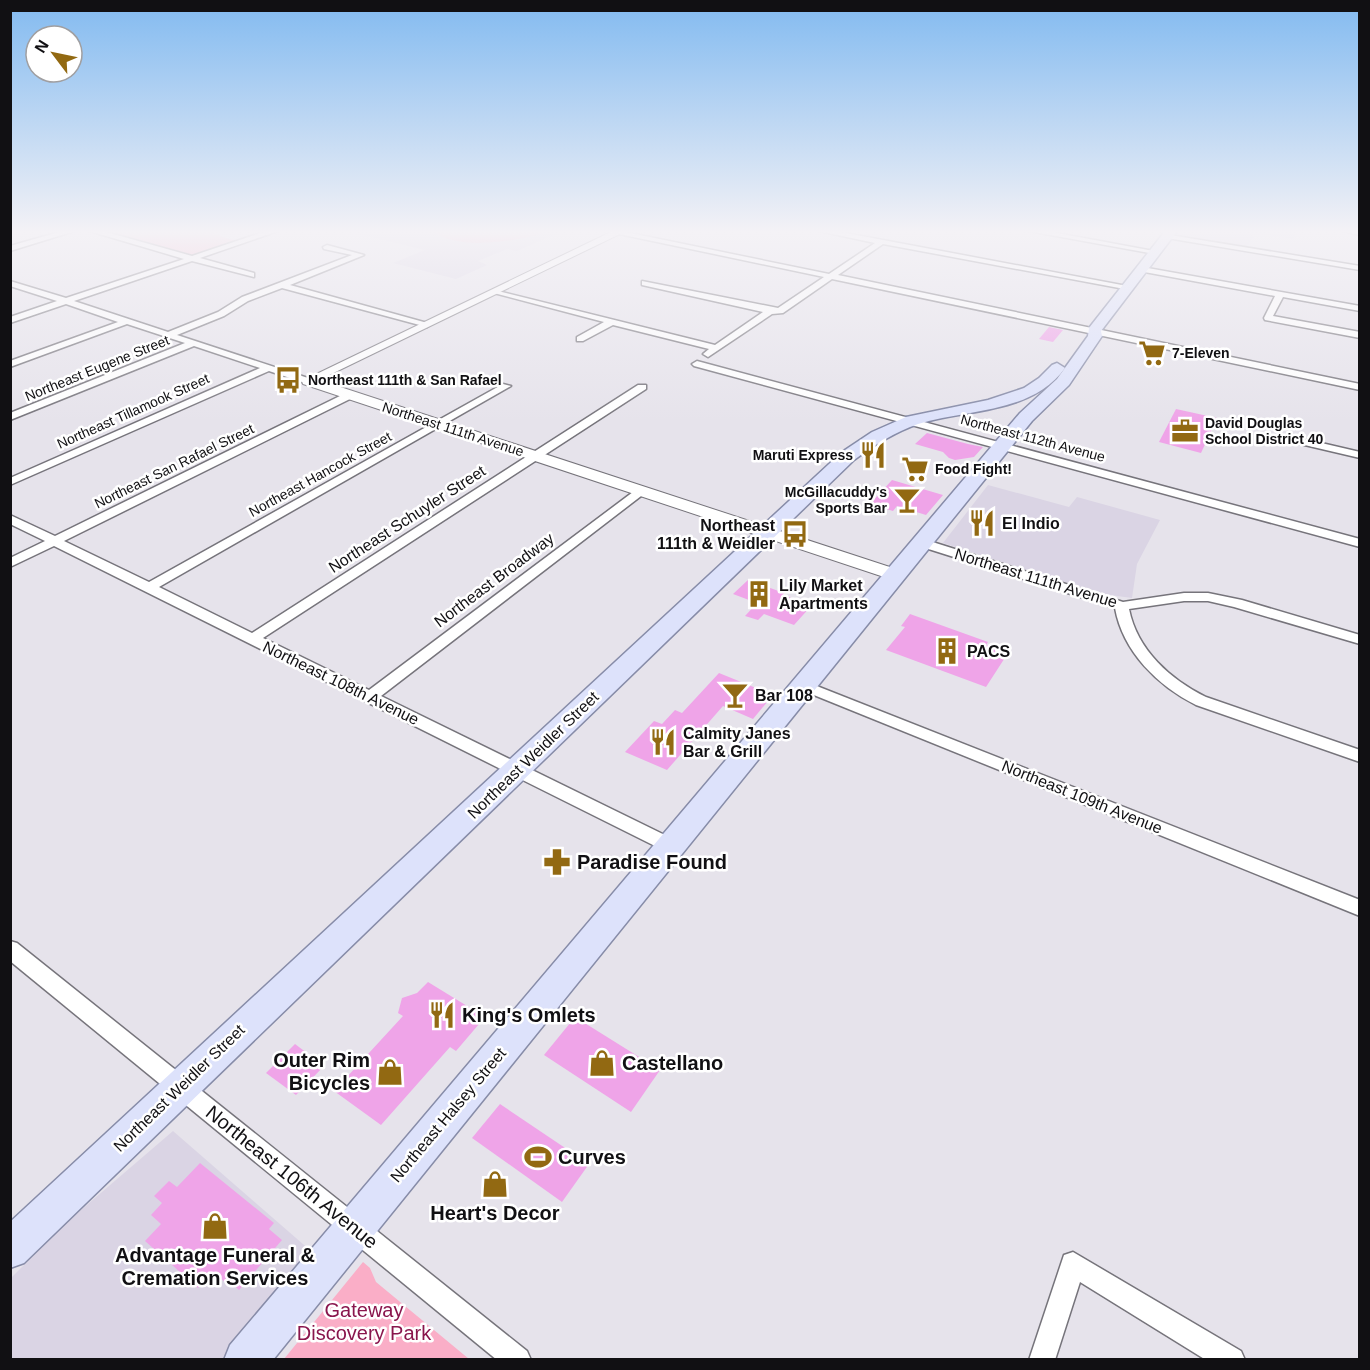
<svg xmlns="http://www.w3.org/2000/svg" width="1370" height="1370" font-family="Arial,sans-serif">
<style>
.built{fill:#dad4e4}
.green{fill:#faaec7}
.building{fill:#efa4e8}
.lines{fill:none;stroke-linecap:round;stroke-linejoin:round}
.minor-casing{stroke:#76747b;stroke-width:3}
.tertiary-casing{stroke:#76747b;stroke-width:2}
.primary-casing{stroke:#878ca8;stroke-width:3}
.minor{fill:#fff;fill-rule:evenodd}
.tertiary{fill:#fff;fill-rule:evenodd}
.primary{fill:#dde2fb;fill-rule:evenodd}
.labels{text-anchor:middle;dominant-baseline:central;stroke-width:5;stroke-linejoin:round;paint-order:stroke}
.far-poi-label{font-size:14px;font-weight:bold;fill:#111013;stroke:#fff;text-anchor:start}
.far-street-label{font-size:14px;fill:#111013;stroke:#fff}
.street-label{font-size:16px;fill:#111013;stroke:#fff}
.poi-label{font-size:16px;font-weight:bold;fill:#111013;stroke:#fff;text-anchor:start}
.near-poi-label{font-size:20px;font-weight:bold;fill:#111013;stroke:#fff;text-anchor:start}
.near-street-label{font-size:20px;fill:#111013;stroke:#fff}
.near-park-label{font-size:20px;fill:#89164d;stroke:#fff}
</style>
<rect width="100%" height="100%" fill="#e6e3eb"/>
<!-- built -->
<g class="built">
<polygon points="343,230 564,230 517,251 507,249 478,261 487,265 456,279 393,263 425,250"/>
<polygon points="1190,230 1298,230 1293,239 1255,233 1247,247 1185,237"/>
<polygon points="988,485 1069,507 1077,497 1160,520 1137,564 1132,598 1103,594 943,543"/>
<polygon points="173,1131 319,1258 232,1359 11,1360 11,1278 67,1222"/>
</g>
<!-- green -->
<g class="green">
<polygon points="99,230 226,230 214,234 236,241 191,256"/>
<path d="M 430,230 L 537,230 L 543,233 C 513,242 457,251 430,230 Z"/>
<polygon points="363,1262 370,1268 376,1282 469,1359 284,1359"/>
</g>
<!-- building -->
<g class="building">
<polygon points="1049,327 1063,330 1053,342 1039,339"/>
<polygon points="1176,409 1217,418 1201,453 1159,442"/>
<polygon points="927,433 968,444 983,447 974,457 955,460 949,458 943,452 915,444"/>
<polygon points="892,480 943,495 926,515 897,506 893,511 870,504"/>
<polygon points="748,580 784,593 783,595 812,605 794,625 764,614 758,620 745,616 757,603 733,594"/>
<polygon points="910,614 988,642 986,645 1008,653 986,687 886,650 905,627 901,626"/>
<polygon points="719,673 773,695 753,719 723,706 667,770 625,752 654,721 662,724 675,710 682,713"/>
<polygon points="428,982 485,1017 456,1051 450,1047 381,1125 334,1091 403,1016 398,1013 402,998 417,993"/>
<polygon points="575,1017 660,1070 631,1112 544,1055"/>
<polygon points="295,1044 324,1066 296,1095 266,1073"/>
<polygon points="500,1104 589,1164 562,1202 472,1138"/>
<polygon points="200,1163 274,1223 269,1229 282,1240 239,1290 227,1279 225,1282 213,1272 198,1288 145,1241 161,1224 151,1215 162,1203 154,1196 169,1181 177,1187"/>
</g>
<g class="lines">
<defs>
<g id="minor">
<polygon points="66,230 78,230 10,251 10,246"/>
<polygon points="86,230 99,230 192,256 269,230 281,230 200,258 254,273 254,277 192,261 74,301 168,332 218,312 242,297 352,255 324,249 323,247 327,245 364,255 290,285 431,324 427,327 282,288 248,301 224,316 177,335 311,379 311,383 305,383 269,371 10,485 10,478 260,368 194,346 10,420 10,413 185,343 127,324 10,367 10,361 118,322 66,304 10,323 10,317 57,301 10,286 10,281 66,298 184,259"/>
<polygon points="616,230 829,274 875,243 814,230 830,230 1127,286 1130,286 1130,290 883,244 838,275 1360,384 1360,390 832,279 783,313 772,314 708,357 703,354 709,349 613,325 583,341 577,341 577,337 604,322 490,292 494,290 715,345 763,312 642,285 642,281 778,308 824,277 619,234"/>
<polygon points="1023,230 1041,230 1159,252 1155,254"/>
<polygon points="1338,230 1360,231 1360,235"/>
<polygon points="1164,234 1360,266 1360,270 1167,238"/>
<polygon points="1142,267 1360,306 1360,311 1283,297 1273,316 1360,332 1360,338 1265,320 1264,318 1275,296 1139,271 1139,267"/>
<polygon points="697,361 1360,539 1360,547 694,366 692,364"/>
<polygon points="503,384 511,386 159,587 252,633 638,385 646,385 646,389 263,638 369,690 637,489 645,489 645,493 381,696 677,841 680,846 677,851 671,853 665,851 54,546 10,567 10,558 45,541 10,524 10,515 55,536 346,393 354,393 354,397 64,541 149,582"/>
<polygon points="1300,438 1360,452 1360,458 1296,443 1295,441"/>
<path d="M 923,539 L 1123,602 L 1184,593 L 1208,593 L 1242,600 L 1360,635 L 1360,644 L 1234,607 L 1208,601 L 1184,601 L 1129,609 C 1137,650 1171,680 1206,697 L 1360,750 L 1360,762 L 1196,705 C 1158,686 1123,652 1115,608 L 919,546 L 917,543 L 919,540 Z"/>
<polygon points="804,681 1360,900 1360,916 799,689 796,686 799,683"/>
<polygon points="10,941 17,943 527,1351 531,1360 497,1360 10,961"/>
<polygon points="1073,1252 1241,1351 1245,1360 1206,1360 1080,1282 1055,1360 1029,1360 1064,1255"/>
</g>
<polygon id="tertiary" points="615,230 628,230 319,380 902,571 905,575 902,579 890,579 303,384 302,381"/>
<g id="primary">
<polygon points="1166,230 1178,230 1101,331 1102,336 1069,385 1032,421 273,1360 224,1360 230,1345 1020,413 1057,379 1088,336 1089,328"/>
<path d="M 1057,363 L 1065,368 C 1032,414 967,409 918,424 C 895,432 874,445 854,460 L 24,1263 L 10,1268 L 10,1222 L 842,452 L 872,432 L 906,417 L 988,400 L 1024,388 L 1039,378 L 1052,365 Z"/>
</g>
</defs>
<!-- minor casing -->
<use href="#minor" class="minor-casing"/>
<!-- tertiary casing -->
<use href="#tertiary" class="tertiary-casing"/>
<!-- primary casing -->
<use href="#primary" class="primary-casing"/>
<!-- minor -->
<use href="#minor" class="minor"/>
<!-- tertiary -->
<use href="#tertiary" class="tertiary"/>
<!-- primary -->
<use href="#primary" class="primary"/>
</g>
<!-- sky -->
<linearGradient id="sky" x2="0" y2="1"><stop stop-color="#82baf0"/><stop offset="0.55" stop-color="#f4f2f6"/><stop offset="1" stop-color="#f4f2f6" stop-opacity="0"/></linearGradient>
<rect width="1370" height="422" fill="url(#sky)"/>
<!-- icons -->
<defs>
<symbol id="supermarket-bare" viewBox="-9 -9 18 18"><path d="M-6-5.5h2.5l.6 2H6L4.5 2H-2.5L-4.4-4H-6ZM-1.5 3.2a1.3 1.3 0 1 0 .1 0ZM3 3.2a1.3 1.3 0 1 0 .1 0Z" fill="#926912" stroke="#fff" stroke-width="2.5" paint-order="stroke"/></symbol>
<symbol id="bus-bare" viewBox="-9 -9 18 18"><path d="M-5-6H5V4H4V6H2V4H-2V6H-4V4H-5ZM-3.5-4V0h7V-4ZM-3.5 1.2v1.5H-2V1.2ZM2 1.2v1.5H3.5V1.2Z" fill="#926912" stroke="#fff" stroke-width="2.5" paint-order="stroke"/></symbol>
<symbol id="office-bare" viewBox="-9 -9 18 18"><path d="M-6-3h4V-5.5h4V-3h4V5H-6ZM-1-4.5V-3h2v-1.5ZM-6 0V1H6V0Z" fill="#926912" stroke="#fff" stroke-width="2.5" paint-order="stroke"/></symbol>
<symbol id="restaurant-bare" viewBox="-9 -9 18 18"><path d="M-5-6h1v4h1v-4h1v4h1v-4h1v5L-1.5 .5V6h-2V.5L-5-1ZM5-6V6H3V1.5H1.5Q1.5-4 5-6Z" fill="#926912" stroke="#fff" stroke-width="2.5" paint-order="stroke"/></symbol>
<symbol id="bar-bare" viewBox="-9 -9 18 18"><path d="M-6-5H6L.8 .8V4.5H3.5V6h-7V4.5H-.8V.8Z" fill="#926912" stroke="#fff" stroke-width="2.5" paint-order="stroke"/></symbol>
<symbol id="building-bare" viewBox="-9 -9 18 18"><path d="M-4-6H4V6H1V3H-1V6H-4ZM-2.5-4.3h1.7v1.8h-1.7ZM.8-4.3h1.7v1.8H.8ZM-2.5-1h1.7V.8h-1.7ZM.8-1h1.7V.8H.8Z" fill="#926912" stroke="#fff" stroke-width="2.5" paint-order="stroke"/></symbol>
<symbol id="pharmacy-bare" viewBox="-9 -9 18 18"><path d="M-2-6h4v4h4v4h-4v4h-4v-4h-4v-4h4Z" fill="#926912" stroke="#fff" stroke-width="2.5" paint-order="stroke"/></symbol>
<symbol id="shop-bare" viewBox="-9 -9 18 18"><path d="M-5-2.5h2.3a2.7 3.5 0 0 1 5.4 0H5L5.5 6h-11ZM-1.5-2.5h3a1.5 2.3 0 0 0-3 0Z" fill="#926912" stroke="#fff" stroke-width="2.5" paint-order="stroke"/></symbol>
<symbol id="stadium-bare" viewBox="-9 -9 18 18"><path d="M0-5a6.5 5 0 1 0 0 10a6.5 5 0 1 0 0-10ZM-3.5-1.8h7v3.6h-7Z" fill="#926912" stroke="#fff" stroke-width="2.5" paint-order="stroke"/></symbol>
</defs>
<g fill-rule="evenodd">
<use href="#supermarket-bare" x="1133" y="334" width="38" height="38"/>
<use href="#bus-bare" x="269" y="361" width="38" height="38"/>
<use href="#office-bare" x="1166" y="412" width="38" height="38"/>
<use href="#restaurant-bare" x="854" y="436" width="38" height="38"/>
<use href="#supermarket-bare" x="896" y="450" width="38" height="38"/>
<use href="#bar-bare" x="888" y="481" width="38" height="38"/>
<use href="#restaurant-bare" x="963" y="504" width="38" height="38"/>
<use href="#bus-bare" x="776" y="515" width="38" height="38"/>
<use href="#building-bare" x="740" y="575" width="38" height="38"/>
<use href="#building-bare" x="928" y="632" width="38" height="38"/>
<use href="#bar-bare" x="716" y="676" width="38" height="38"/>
<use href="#restaurant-bare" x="644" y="723" width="38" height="38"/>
<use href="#pharmacy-bare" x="538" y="843" width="38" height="38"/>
<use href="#restaurant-bare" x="423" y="996" width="38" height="38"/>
<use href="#shop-bare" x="583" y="1044" width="38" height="38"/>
<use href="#shop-bare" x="371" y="1053" width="38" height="38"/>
<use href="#stadium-bare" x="519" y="1138" width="38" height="38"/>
<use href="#shop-bare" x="476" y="1165" width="38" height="38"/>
<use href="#shop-bare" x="196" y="1207" width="38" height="38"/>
</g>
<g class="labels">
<!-- far-poi labels -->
<g class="far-poi-label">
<text x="1172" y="353">7-Eleven</text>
<text x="308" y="380">Northeast 111th &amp; San Rafael</text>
<text x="1205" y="423">David Douglas<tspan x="1205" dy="16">School District 40</tspan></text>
<text x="853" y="455" text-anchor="end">Maruti Express</text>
<text x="935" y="469">Food Fight!</text>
<text x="887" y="492" text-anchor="end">McGillacuddy's<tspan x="887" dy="16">Sports Bar</tspan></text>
</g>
<!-- far-street labels -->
<g class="far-street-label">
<text transform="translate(97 368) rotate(-22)">Northeast Eugene Street</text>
<text transform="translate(133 411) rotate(-24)">Northeast Tillamook Street</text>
<text transform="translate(453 429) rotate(18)">Northeast 111th Avenue</text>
<text transform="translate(1033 438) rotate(15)">Northeast 112th Avenue</text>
<text transform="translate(174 466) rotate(-26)">Northeast San Rafael Street</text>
<text transform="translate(320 474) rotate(-29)">Northeast Hancock Street</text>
</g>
<!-- street labels -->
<g class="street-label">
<text transform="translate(407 519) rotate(-33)">Northeast Schuyler Street</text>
<text transform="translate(1036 578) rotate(17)">Northeast 111th Avenue</text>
<text transform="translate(494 580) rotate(-37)">Northeast Broadway</text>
<text transform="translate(341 683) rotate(26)">Northeast 108th Avenue</text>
<text transform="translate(533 755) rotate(-44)">Northeast Weidler Street</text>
<text transform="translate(1082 797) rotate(22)">Northeast 109th Avenue</text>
<text transform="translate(179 1088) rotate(-44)">Northeast Weidler Street</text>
<text transform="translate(448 1115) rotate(-50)">Northeast Halsey Street</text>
</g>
<!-- poi labels -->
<g class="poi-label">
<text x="1002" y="523">El Indio</text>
<text x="775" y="525" text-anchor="end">Northeast<tspan x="775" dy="18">111th &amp; Weidler</tspan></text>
<text x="779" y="585">Lily Market<tspan x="779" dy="18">Apartments</tspan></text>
<text x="967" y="651">PACS</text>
<text x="755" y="695">Bar 108</text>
<text x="683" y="733">Calmity Janes<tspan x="683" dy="18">Bar &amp; Grill</tspan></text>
</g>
<!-- near-poi labels -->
<g class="near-poi-label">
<text x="577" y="862">Paradise Found</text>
<text x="462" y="1015">King's Omlets</text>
<text x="370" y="1060" text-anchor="end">Outer Rim<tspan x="370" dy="23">Bicycles</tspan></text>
<text x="622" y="1063">Castellano</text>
<text x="558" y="1157">Curves</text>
<text x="495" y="1213" text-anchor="middle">Heart's Decor</text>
<text x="215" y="1255" text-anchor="middle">Advantage Funeral &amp;<tspan x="215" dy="23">Cremation Services</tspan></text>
</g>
<!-- near-street labels -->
<g class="near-street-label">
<text transform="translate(292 1177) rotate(39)">Northeast 106th Avenue</text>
</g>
<!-- near-park labels -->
<g class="near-park-label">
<text x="364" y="1310">Gateway<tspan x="364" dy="23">Discovery Park</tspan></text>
</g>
</g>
<!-- border -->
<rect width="1370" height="1370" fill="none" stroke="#111013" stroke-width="24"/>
<!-- north arrow -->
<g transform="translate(54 54) rotate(302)"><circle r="28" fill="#ffffff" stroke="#a09fa1" stroke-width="1.5"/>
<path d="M0-4.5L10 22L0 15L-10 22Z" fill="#926912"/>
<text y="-9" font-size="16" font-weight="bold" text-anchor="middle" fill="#111013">N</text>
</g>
</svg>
